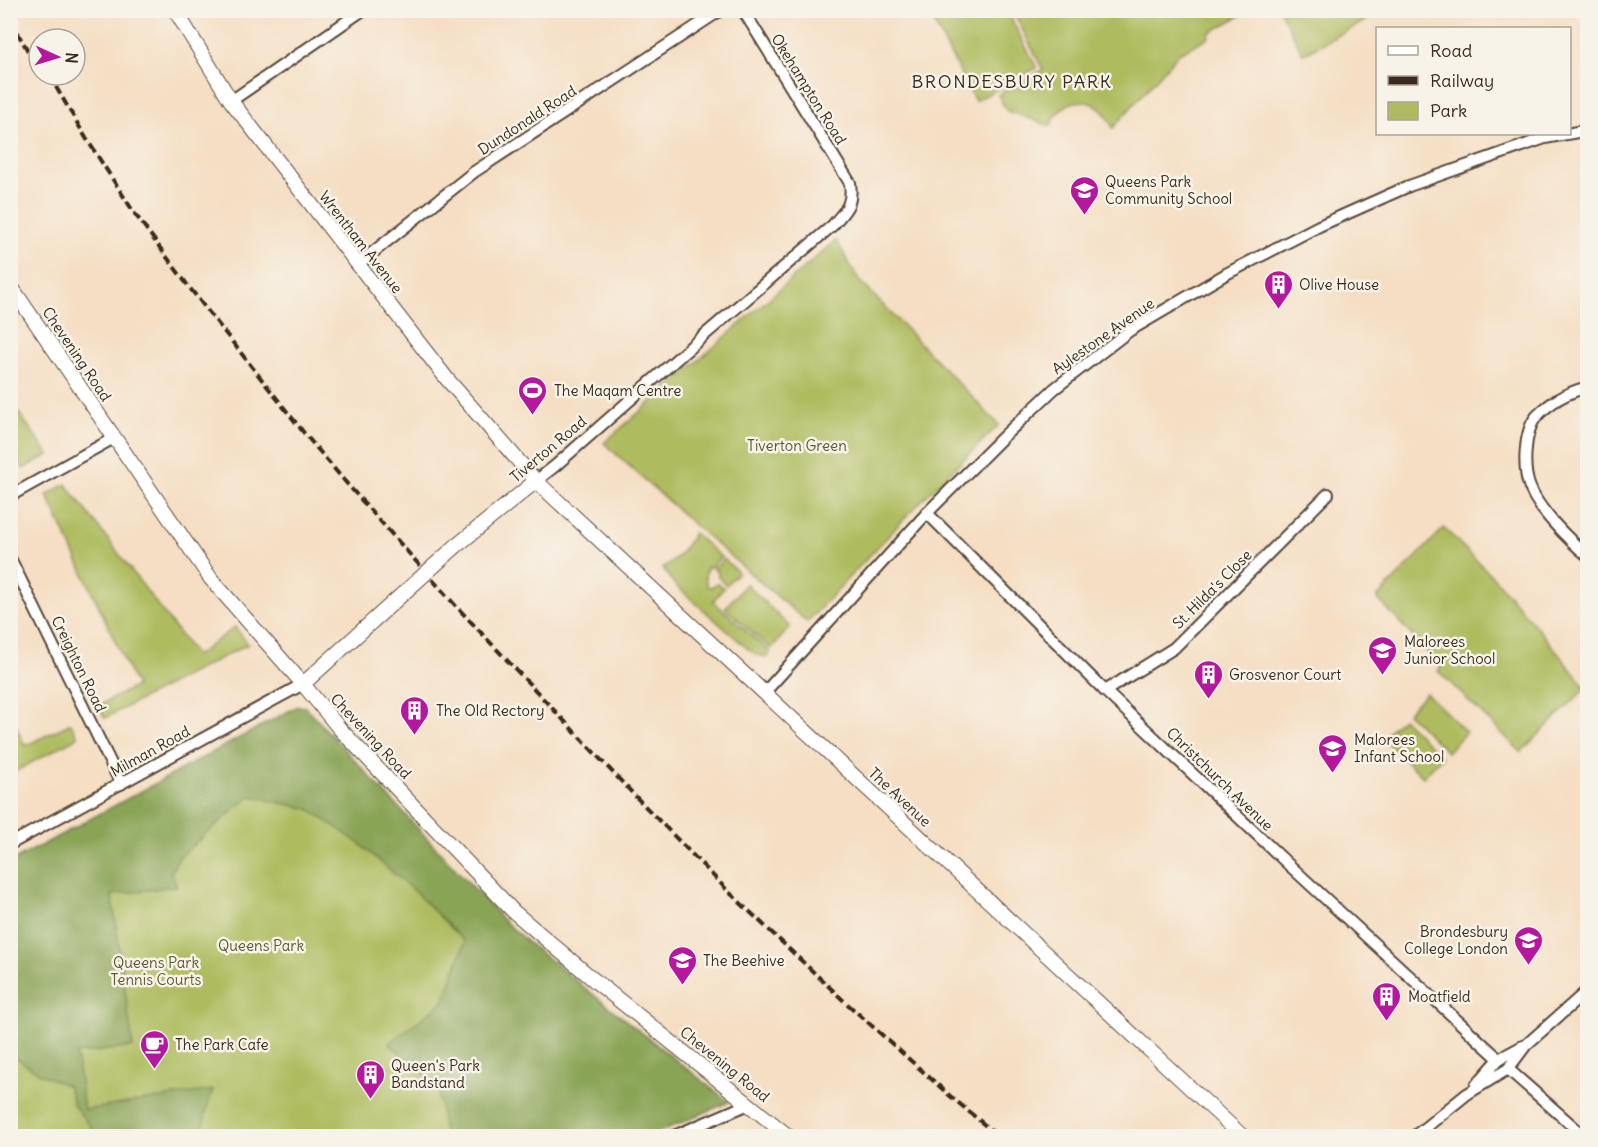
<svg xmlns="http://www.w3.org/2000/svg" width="1598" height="1147" font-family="Delius,sans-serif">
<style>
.green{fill:#aebc5f;stroke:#74733e;stroke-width:1.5}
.forest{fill:#8aa456;stroke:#62673a;stroke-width:1.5}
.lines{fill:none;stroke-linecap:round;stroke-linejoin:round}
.street-casing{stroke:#574537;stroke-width:14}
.secondary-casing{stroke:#574537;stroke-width:16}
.street{stroke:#fff;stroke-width:10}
.secondary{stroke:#fff;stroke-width:14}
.rail{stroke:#3b2a1e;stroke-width:4;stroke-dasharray:9 4.5;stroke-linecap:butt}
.secondary-bridge-casing{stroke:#574537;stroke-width:16;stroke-linecap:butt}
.secondary-bridge{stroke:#fff;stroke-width:14}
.labels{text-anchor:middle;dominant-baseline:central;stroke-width:5;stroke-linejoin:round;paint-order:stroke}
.street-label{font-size:15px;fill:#3b2a1e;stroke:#f7f3e8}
.poi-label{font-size:15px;fill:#3b2a1e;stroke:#f7f3e8;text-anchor:start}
.park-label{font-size:15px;fill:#5e5632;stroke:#f7f3e8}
.quarter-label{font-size:18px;letter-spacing:1.5px;fill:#3b2a1e;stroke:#f7f3e8}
</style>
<rect width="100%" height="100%" fill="#f7f3e8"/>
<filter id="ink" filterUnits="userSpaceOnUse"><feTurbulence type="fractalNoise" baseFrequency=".0167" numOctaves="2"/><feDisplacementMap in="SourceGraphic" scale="12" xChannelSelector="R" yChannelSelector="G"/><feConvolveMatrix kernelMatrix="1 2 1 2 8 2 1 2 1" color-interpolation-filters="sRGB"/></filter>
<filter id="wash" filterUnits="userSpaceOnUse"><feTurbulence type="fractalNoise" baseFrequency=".008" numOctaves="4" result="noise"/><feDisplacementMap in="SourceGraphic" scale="24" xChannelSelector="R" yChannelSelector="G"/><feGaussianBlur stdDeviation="1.35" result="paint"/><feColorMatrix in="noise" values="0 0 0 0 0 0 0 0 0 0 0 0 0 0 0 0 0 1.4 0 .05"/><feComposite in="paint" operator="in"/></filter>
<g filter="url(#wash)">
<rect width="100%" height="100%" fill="#f5dec3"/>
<!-- green -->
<g class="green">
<polygon points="957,11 1007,11 1037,68 975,101 934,23"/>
<path d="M 1013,11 L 1249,11 L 1209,33 L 1209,37 L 1179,53 L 1113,128 C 1101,95 1064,91 1051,126 L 1007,111 L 998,95 L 1043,70 Z"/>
<polygon points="1280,11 1384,11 1303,54"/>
<polygon points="836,240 859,280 999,425 923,499 807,622 701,531 604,443"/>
<polygon points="10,401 49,455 23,469 11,448"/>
<polygon points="66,484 196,656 235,627 248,644 105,718 98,706 136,686 47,495"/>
<polygon points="1444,528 1494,578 1539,630 1586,688 1521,752 1438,671 1441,667 1377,598"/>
<path d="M 694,533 L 721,557 L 712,567 L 708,567 C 704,572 705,582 708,587 L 712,587 L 717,583 L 724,588 L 713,601 L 770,652 L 768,656 C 760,658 755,654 748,649 L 674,584 L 663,568 C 678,559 685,548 694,533 Z"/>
<polygon points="724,559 738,572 726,585 718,577 718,573 714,569"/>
<polygon points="746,584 790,627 771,649 725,608"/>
<polygon points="1426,693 1466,732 1447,752 1407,713"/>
<polygon points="298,706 305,707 504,921 527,942 729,1102 650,1136 11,1136 11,862"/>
<polygon points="10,713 25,746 71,723 78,737 11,774"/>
<polygon points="1402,718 1442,757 1423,777 1382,738"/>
</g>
<!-- forest -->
<polygon class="forest" points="298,706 305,707 504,921 527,942 729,1102 650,1136 444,1136 438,1088 389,1043 443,1002 465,942 416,893 360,844 309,809 250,796 179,857 171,872 177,886 112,895 133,1047 76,1054 84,1110 213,1090 206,1111 202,1136 98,1136 74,1106 68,1086 40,1074 11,1054 11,862"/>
</g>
<g filter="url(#ink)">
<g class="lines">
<defs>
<g id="street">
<polyline points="231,101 363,10"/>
<polyline points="357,265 474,172 721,10"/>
<path d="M 1588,387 C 1568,392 1550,402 1536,417 C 1524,432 1523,468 1529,485 C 1537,509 1569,540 1588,556"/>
<path d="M 536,481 L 555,466 L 687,350 L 833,225 C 846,209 853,205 850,183 L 743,10"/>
<polyline points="10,496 114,438"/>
<polyline points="927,513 1105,691 1288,864 1499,1059"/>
<polyline points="10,558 121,784"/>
<polyline points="1105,691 1174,648 1328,494"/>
<polyline points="764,693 927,513 1004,436 1054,389 1129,331 1226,274 1319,226 1409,186 1545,138 1588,130"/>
<polyline points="10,844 303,684"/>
<polyline points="1508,1069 1584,1136"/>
<polyline points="1476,1085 1499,1059 1523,1046"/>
<polyline points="674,1136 749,1104"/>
<polyline points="1415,1136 1467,1094 1508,1069 1526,1045 1588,990"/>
</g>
<g id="secondary">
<polyline points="175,10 231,101 447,379 536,481 1242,1136"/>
<polyline points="10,285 211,579 303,684 339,728 513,911 594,980 788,1136"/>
<polyline points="455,547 536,481"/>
<polyline points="303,684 397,599"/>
</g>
</defs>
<!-- street casing -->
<use href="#street" class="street-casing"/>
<!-- secondary casing -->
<use href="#secondary" class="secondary-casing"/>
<!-- street -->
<use href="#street" class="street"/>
<!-- secondary -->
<use href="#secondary" class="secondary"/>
<!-- rail -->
<g class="rail">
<polyline points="10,20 39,70"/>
<polyline points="49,75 86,138 135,214 189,287 304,433 348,485 455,605 635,796 730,893 843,1000 949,1095 998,1136"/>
</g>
<defs>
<polyline id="secondary-bridge" points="397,599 455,547"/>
</defs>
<!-- secondary-bridge casing -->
<use href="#secondary-bridge" class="secondary-bridge-casing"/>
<!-- secondary-bridge -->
<use href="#secondary-bridge" class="secondary-bridge"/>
</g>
</g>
<!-- icons -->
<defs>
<symbol id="school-pin" viewBox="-11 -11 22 30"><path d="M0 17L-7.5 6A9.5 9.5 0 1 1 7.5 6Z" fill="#b5179e" stroke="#f7f3e8"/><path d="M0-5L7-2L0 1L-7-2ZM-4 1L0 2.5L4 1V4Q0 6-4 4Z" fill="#fff"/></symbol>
<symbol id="building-pin" viewBox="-11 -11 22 30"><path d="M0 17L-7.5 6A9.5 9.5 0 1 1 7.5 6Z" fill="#b5179e" stroke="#f7f3e8"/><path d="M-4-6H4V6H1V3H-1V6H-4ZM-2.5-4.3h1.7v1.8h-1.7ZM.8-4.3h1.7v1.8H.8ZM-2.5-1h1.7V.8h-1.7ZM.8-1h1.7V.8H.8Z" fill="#fff"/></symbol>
<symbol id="stadium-pin" viewBox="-11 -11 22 30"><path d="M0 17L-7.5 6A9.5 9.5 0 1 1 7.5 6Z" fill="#b5179e" stroke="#f7f3e8"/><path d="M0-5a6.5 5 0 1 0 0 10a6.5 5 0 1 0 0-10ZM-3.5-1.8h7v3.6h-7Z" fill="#fff"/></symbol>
<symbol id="cafe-pin" viewBox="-11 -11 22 30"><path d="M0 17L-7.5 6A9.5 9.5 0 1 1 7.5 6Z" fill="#b5179e" stroke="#f7f3e8"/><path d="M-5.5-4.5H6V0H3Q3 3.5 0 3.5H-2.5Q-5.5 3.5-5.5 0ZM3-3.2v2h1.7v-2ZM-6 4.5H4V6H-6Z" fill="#fff"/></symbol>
</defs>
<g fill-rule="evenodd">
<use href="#school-pin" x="1068" y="174" width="33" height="45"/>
<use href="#building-pin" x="1262" y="268" width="33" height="45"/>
<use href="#stadium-pin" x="516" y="374" width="33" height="45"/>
<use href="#school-pin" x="1366" y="634" width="33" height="45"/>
<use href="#building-pin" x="1192" y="658" width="33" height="45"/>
<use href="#building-pin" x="398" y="694" width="33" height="45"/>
<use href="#school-pin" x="1316" y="732" width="33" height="45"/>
<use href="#school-pin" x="1512" y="924" width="33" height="45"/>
<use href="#school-pin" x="666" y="944" width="33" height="45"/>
<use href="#building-pin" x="1370" y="980" width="33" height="45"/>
<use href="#cafe-pin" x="138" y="1028" width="33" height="45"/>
<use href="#building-pin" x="354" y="1058" width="33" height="45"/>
</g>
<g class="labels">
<!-- street labels -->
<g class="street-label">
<text transform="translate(809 89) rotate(58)">Okehampton Road</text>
<text transform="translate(527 120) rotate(-33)">Dundonald Road</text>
<text transform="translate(361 242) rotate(52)">Wrentham Avenue</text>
<text transform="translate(1103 336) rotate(-35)">Aylestone Avenue</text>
<text transform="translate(77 354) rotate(56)">Chevening Road</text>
<text transform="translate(548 449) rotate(-40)">Tiverton Road</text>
<text transform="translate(1212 589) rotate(-45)">St. Hilda's Close</text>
<text transform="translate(79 664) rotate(64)">Creighton Road</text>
<text transform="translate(371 736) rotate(47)">Chevening Road</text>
<text transform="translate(150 751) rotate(-29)">Milman Road</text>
<text transform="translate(1220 779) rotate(44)">Christchurch Avenue</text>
<text transform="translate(900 797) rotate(43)">The Avenue</text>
<text transform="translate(725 1064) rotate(39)">Chevening Road</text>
</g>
<!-- poi labels -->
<g class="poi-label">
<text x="1105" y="181">Queens Park<tspan x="1105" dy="17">Community School</tspan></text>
<text x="1299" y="284">Olive House</text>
<text x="554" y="390">The Maqam Centre</text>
<text x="1404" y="641">Malorees<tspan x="1404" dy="17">Junior School</tspan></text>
<text x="1229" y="674">Grosvenor Court</text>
<text x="436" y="710">The Old Rectory</text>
<text x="1354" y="739">Malorees<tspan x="1354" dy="17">Infant School</tspan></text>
<text x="1508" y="931" text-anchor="end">Brondesbury<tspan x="1508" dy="17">College London</tspan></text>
<text x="703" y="960">The Beehive</text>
<text x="1408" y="996">Moatfield</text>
<text x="175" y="1044">The Park Cafe</text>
<text x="391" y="1065">Queen's Park<tspan x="391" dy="17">Bandstand</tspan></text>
</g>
<!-- park labels -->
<g class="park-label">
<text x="797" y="445">Tiverton Green</text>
<text x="261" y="945">Queens Park</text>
<text x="156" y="962">Queens Park<tspan x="156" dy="17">Tennis Courts</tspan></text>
</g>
<!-- quarter labels -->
<g class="quarter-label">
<text x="1012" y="81">BRONDESBURY PARK</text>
</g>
</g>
<!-- margin -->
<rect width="1598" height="1147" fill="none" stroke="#f7f3e8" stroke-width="36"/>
<!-- legend -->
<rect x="1376" y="27" width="195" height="108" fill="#f7f3e8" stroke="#aca397" stroke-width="1.5"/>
<rect x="1388" y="46" width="30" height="9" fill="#ffffff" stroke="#aca397" stroke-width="1.5"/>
<text x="1430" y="57" font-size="18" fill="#3b2a1e">Road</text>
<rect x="1388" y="76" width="30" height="9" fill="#3b2a1e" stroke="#aca397" stroke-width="1.5"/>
<text x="1430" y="87" font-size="18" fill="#3b2a1e">Railway</text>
<rect x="1388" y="102" width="30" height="18" fill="#aebc5f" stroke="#aca397" stroke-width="1.5"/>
<text x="1430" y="117" font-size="18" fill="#3b2a1e">Park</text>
<!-- north arrow -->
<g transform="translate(57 57) rotate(94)"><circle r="28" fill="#f7f3e8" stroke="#aca397" stroke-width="1.5"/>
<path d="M0-4.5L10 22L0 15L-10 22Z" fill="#b5179e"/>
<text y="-9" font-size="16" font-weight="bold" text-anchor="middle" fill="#3b2a1e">N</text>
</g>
</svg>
